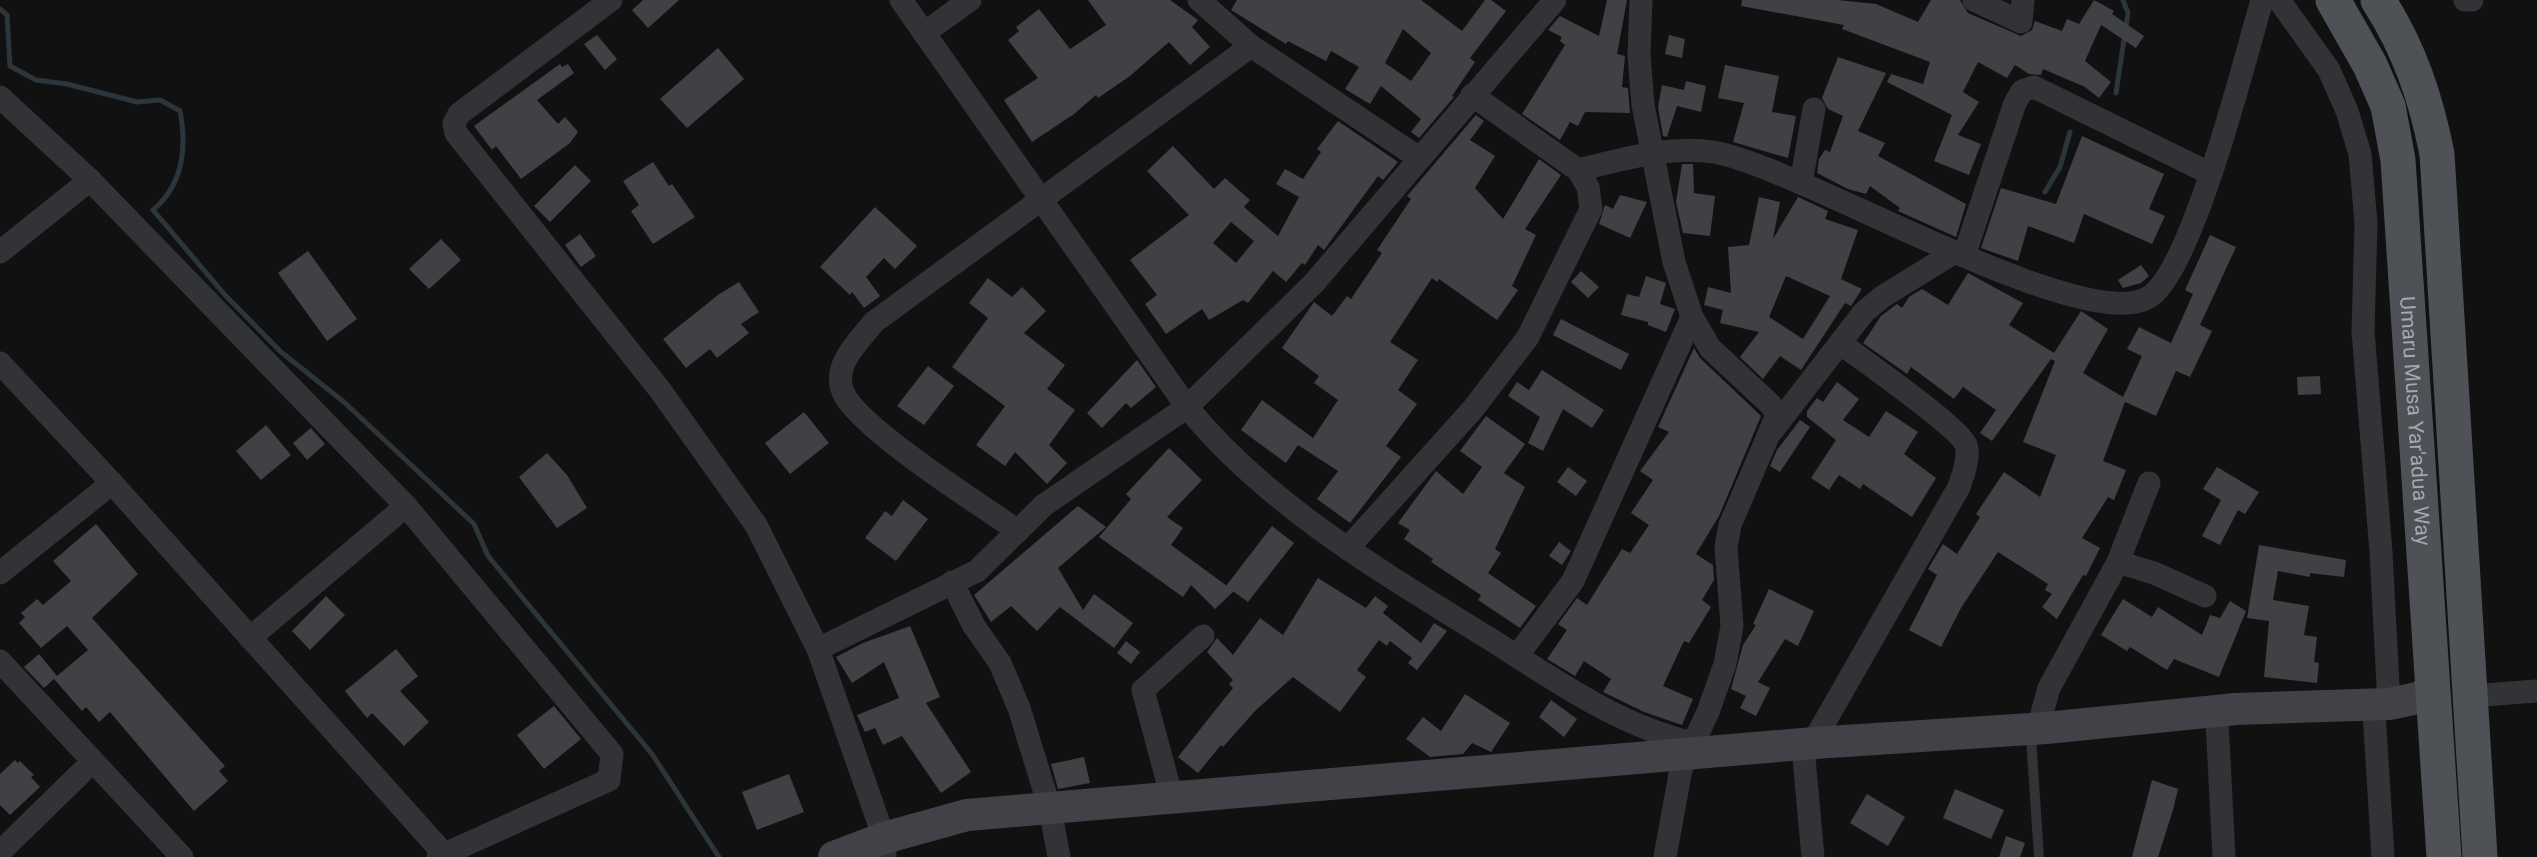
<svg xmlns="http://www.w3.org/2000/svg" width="2537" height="857" font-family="Roboto,sans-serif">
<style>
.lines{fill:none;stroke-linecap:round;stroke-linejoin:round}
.stream{stroke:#2b353a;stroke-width:5}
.building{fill:#404145;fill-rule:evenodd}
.lane{stroke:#323337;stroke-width:10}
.street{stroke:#323337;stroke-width:23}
.secondary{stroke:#404247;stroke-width:32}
.primary{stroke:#4e5156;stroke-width:35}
.labels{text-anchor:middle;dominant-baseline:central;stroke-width:5;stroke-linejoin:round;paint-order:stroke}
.street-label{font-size:21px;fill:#a2a9b2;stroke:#0c0c0d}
</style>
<rect width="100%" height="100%" fill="#111112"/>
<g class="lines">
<!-- stream -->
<g class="stream">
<path d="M 0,9 L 7,15 L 10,66 L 36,80 L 67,84 L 137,102 L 160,100 L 180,111 C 187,148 183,185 153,210 L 225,295 L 281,352 L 344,402 L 474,524 L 488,556 L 652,754 L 719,857"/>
<polyline points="2116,93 2128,13 2123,0"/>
<polyline points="2045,192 2060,167 2070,132"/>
</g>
</g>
<!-- building -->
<g class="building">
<polygon points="643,0 679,0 648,28 632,10"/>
<polygon points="1088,0 1170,0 1198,20 1192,27 1210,47 1190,65 1169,42 1130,76 1098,98 1096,95 1074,114 1032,142 1004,100 1038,78 1008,40 1019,31 1016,27 1039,9 1070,49 1106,25"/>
<path d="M 1237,0 L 1421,0 L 1462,31 L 1485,0 L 1491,0 L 1506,11 L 1470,58 L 1475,62 L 1452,96 L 1454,97 L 1419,138 L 1411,132 L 1421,119 L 1381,86 L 1370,104 L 1345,89 L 1359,67 L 1331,51 L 1326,61 L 1288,41 L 1286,44 L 1231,10 ZM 1403,29 L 1431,53 L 1411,81 L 1385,63 Z"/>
<polygon points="1607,0 1627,0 1617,54 1625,56 1622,87 1628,88 1630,113 1585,112 1578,126 1570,122 1560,140 1522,114 1565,45 1560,41 1562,37 1548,30 1560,16 1599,36"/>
<polygon points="1742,0 1838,0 1876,4 1918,22 1931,0 1960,0 1968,13 2021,36 2032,30 2035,21 2062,31 2067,19 2079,24 2094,0 2114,11 2112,14 2144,36 2136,48 2101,25 2085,61 2111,82 2099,98 2085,87 2043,69 2041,75 2029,74 2015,65 2007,78 1978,62 1963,92 1979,102 1958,135 1981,144 1969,175 1934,161 1952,115 1887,82 1891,74 1923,84 1930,62 1842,29 1844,25 1741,6"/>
<polygon points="597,35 617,59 605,70 584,44"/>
<polygon points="1669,35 1685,39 1682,58 1665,54"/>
<polygon points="718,48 744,79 687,128 660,99"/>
<polygon points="1838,57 1886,73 1858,131 1885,143 1878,156 1966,204 1956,237 1898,211 1900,208 1870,186 1866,194 1848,189 1817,173 1819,159 1825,150 1830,152 1843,116 1828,109 1822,98"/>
<polygon points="560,64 562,67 568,64 574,73 537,100 558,124 565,117 578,132 570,143 521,179 496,146 492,150 474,126"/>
<polygon points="1725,65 1779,76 1772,112 1796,116 1788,158 1733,142 1744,103 1718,98"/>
<polygon points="1686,81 1706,86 1701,112 1677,106 1667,137 1663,136 1658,107 1662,85 1684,90"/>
<polygon points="1476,115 1484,121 1470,140 1495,156 1475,188 1503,219 1539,159 1561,175 1525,229 1536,235 1512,286 1518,290 1497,320 1439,279 1437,282 1432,278 1390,342 1418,360 1398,390 1417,404 1386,446 1401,457 1350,523 1317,499 1338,471 1298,445 1286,463 1241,430 1262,400 1313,438 1338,400 1314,383 1319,376 1282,348 1314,302 1332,316 1347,296 1351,299 1382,253 1377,250 1411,199 1407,196"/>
<path d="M 1338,121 L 1398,162 L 1383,180 L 1378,176 L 1324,250 L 1318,245 L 1305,265 L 1302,263 L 1286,282 L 1273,271 L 1248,303 L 1243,300 L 1209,320 L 1202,309 L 1166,334 L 1145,304 L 1157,295 L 1130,260 L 1189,215 L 1147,171 L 1173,146 L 1214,189 L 1225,178 L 1250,200 L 1244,207 L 1278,236 L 1299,197 L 1276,184 L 1285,169 L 1303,179 L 1321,152 L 1317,149 ZM 1231,222 L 1254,241 L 1236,263 L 1213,243 Z"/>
<polygon points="2082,136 2164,174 2149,209 2165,216 2152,244 2084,214 2074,243 2028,226 2018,261 1981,248 2001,188 2056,204"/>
<polygon points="653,162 669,186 672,184 695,217 653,244 631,211 639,205 623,181"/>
<polygon points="1682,164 1693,164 1694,193 1715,196 1710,236 1683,233 1676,202"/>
<polygon points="575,165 591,181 550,222 534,206"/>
<polygon points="1620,195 1647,202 1630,238 1599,224 1605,205 1613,209"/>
<path d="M 1759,197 L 1780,202 L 1773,239 L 1798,197 L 1828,211 L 1825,219 L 1858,230 L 1841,279 L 1862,289 L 1851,306 L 1845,303 L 1801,370 L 1780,356 L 1763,379 L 1740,357 L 1759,332 L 1720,323 L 1723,310 L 1704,305 L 1708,287 L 1731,293 L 1728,247 L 1749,245 ZM 1786,276 L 1830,296 L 1803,339 L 1769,317 Z"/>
<polygon points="875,207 917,246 895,269 884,258 866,277 880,296 864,308 852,292 850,295 820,267"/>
<polygon points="580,234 596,256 581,267 565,245"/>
<polygon points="2210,235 2236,247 2200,325 2212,331 2190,377 2176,371 2156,416 2125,402 2103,461 2126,470 2114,500 2108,497 2082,538 2100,548 2086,576 2083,575 2057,619 2042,607 2052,594 2045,590 2048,584 1998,552 1961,608 1941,647 1909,630 1937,575 1928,569 1943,544 1957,554 1980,517 1976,514 2004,472 2040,497 2056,455 2023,442 2055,361 2051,359 1992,441 1980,433 1996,410 1963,387 1954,399 1911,367 1907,374 1863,343 1881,316 1897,304 1902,308 1909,297 1922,289 1948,305 1968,273 2023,303 2009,325 2054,353 2081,311 2108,329 2083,373 2123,397 2142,356 2127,349 2139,327 2171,343 2193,294 2185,290"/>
<polygon points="441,239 461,260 429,289 409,269"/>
<polygon points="308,251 357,319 327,341 278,273"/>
<polygon points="2141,265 2149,276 2141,283 2123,288 2118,280"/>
<polygon points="1581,271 1599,287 1588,298 1571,282"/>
<polygon points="1646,276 1666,283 1660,304 1675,309 1666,332 1648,325 1648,322 1621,315 1627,294 1639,297"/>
<polygon points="988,278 1012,297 1022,287 1046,311 1024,333 1065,365 1047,389 1075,410 1049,445 1067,463 1047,484 1015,452 1005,466 976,445 1005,406 952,367 988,318 969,303"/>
<polygon points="739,282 759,312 741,324 749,333 717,358 710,349 686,368 663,339 718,295"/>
<polygon points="1561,319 1629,354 1621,370 1553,335"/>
<polygon points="1694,348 1700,358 1761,416 1719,516 1696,554 1713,565 1714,580 1702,600 1711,607 1689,643 1684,641 1663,686 1693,699 1682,725 1644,712 1603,692 1611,679 1584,661 1575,676 1547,659 1567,630 1558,624 1577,598 1587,605 1622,549 1630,553 1649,525 1631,513 1653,480 1640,471 1669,432 1658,427"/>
<polygon points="1137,360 1156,387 1131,408 1126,403 1102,428 1087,413"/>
<polygon points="928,366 954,386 924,425 897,406"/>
<polygon points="1542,370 1604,410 1592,428 1563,409 1543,451 1528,443 1540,417 1508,396 1517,382 1529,390"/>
<polygon points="2320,376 2321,394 2298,395 2297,377"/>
<polygon points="1837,382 1859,399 1843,420 1869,437 1886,411 1918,432 1904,454 1936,478 1912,517 1863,484 1860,489 1839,475 1829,490 1811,478 1836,440 1807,417 1807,411 1817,398 1823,402"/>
<polygon points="804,412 829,443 790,474 765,443"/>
<polygon points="1486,416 1525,444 1504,473 1525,487 1495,549 1501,553 1488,573 1536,606 1520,628 1478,600 1481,595 1431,562 1433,559 1404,539 1410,530 1398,523 1436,471 1463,494 1482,467 1460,451"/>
<polygon points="1800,420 1810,427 1780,472 1770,466 1777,450"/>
<polygon points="266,425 291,455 261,480 236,451"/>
<polygon points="311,428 325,444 307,460 293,443"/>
<polygon points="1169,448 1202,480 1167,517 1183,528 1171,545 1234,591 1215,609 1191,585 1183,597 1099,537 1131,499 1126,494"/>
<polygon points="547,453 567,475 587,508 557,528 519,477"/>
<polygon points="1568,467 1587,481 1576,496 1557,482"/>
<polygon points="2217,467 2259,492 2245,514 2238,510 2220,545 2202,536 2221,500 2203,489"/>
<polygon points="903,500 928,519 896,561 865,538 885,511 892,516"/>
<polygon points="1078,506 1106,527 1058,568 1083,610 1094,594 1133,623 1114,648 1060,607 1037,631 1011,606 991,622 974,595"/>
<polygon points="96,524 138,574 92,618 225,766 219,771 228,781 194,811 110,712 99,722 86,707 82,711 54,679 44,688 24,667 39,654 57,676 88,650 67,626 41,648 19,623 25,617 21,613 37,599 43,605 71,581 53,561"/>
<polygon points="1272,526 1294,543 1248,602 1226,586"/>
<polygon points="1559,542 1571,551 1562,565 1549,556"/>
<polygon points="2259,545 2346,560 2344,577 2310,573 2310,577 2278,571 2273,600 2309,606 2304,635 2317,637 2314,662 2319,663 2317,683 2264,677 2269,621 2247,618"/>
<polygon points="1318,578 1366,608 1375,596 1388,606 1383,613 1421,643 1434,623 1447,631 1417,670 1408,663 1412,658 1390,641 1387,646 1379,640 1357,670 1366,677 1340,712 1293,677 1255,711 1223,747 1221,745 1198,773 1178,757 1233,688 1229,684 1233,680 1207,652 1217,638 1233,655 1260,618 1283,635"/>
<polygon points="1769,589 1814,611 1798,646 1785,639 1758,682 1770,688 1756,716 1740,708 1746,696 1731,689 1743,645 1756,625 1753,624"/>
<polygon points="326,596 345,615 310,650 292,631"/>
<polygon points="2123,599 2152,617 2158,607 2202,635 2210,615 2220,618 2230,601 2246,611 2219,677 2174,659 2167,670 2130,647 2127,651 2101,635"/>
<polygon points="910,626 940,697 926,703 971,772 941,793 902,736 883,745 875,728 865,732 857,715 899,698 884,662 852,683 836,657 863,643"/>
<polygon points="1126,641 1140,652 1131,664 1117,653"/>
<polygon points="396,649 418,676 400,691 429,722 404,746 372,713 367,718 345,691"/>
<polygon points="1465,694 1510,723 1491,752 1472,743 1463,754 1430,757 1406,739 1423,717 1441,731"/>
<polygon points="1551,700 1577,719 1564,737 1539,717"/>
<polygon points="554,706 581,739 544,769 517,735"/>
<polygon points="1084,757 1090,783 1058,789 1051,764"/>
<polygon points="15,760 18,763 20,761 34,775 31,777 40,787 10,815 0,805 0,774"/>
<polygon points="789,774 804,812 757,830 742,792"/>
<polygon points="2152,780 2178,789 2173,810 2158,857 2132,857"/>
<polygon points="1955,789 2004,810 1991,839 1943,818"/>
<polygon points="1867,794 1905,817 1888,846 1850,823"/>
<polygon points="2006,836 2025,843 2020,857 1999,857"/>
</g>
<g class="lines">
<!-- lane -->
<polyline class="lane" points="2031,738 2039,857"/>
<!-- street -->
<g class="street">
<polyline points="611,0 459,114 454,123 456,133 660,390 756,525 818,649 884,838 885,857"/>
<path d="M 901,0 L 1187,407 C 1268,506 1382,572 1490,639 C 1555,680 1617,725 1693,743"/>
<polyline points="1199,0 1251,46 1419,158"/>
<polyline points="1641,0 1639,55 1643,105 1674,262 1692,317 1710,348 1771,405 1777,415 1730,525 1726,547 1732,626 1725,664 1708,712 1681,769 1665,857"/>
<polyline points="1974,0 2021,22 2023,0"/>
<polyline points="2279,0 2329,70 2347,111 2360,154 2366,223 2363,331 2381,552 2389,704"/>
<polyline points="2465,0 2472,0"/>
<polyline points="924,33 970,0"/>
<polyline points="0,97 90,180 406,506 612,754 609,780 438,857"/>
<path d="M 1578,170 C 1621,160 1669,145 1713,152 C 1798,165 2091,343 2152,295 C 2194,262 2245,59 2262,0"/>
<polyline points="1801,183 1814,109"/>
<polyline points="0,252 90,180"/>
<polyline points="1964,256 2015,103 2022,91 2034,87 2211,174"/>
<polyline points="0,363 112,483 444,854"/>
<polyline points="1772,431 1864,312 1882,297 1955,252"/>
<path d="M 1018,531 C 981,505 857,427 843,392 C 832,365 859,341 874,322 L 1251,46"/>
<polyline points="1349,547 1473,409 1528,337 1591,209 1588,187 1578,170 1472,95"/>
<polyline points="2118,562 2149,483"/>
<polyline points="0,573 112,483"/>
<polyline points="952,582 974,626 1000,663 1019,708 1050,809 1059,857"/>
<polyline points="250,638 406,506"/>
<polyline points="818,649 977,571 1044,505 1187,407 1314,283 1555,0"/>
<polyline points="1517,656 1573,581 1692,317"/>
<polyline points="0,661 182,857"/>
<polyline points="2470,696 2537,691"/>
<polyline points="2374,712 2383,857"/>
<polyline points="2217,721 2224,857"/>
<polyline points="2046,728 2042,713 2049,688 2118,562 2154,573 2205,596"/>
<polyline points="1172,798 1143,690 1203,636"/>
<polyline points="0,852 82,772"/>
<path d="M 1813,857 L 1804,758 L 1959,487 C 1963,475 1970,458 1966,445 C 1959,427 1861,359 1840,343"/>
</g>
<!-- secondary -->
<polyline class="secondary" points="834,857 884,838 967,815 1814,743 2046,728 2236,709 2389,704 2418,698 2433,689"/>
<!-- primary -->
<g class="primary">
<path id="s1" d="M 2333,0 L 2370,65 L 2388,106 L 2398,160 L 2444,857"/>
<path d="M 2378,0 C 2409,48 2426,98 2437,154 L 2480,857"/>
</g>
</g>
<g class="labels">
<!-- street labels -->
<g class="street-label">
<text stroke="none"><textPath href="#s1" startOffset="436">Umaru Musa Yar'adua Way</textPath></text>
</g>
</g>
</svg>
